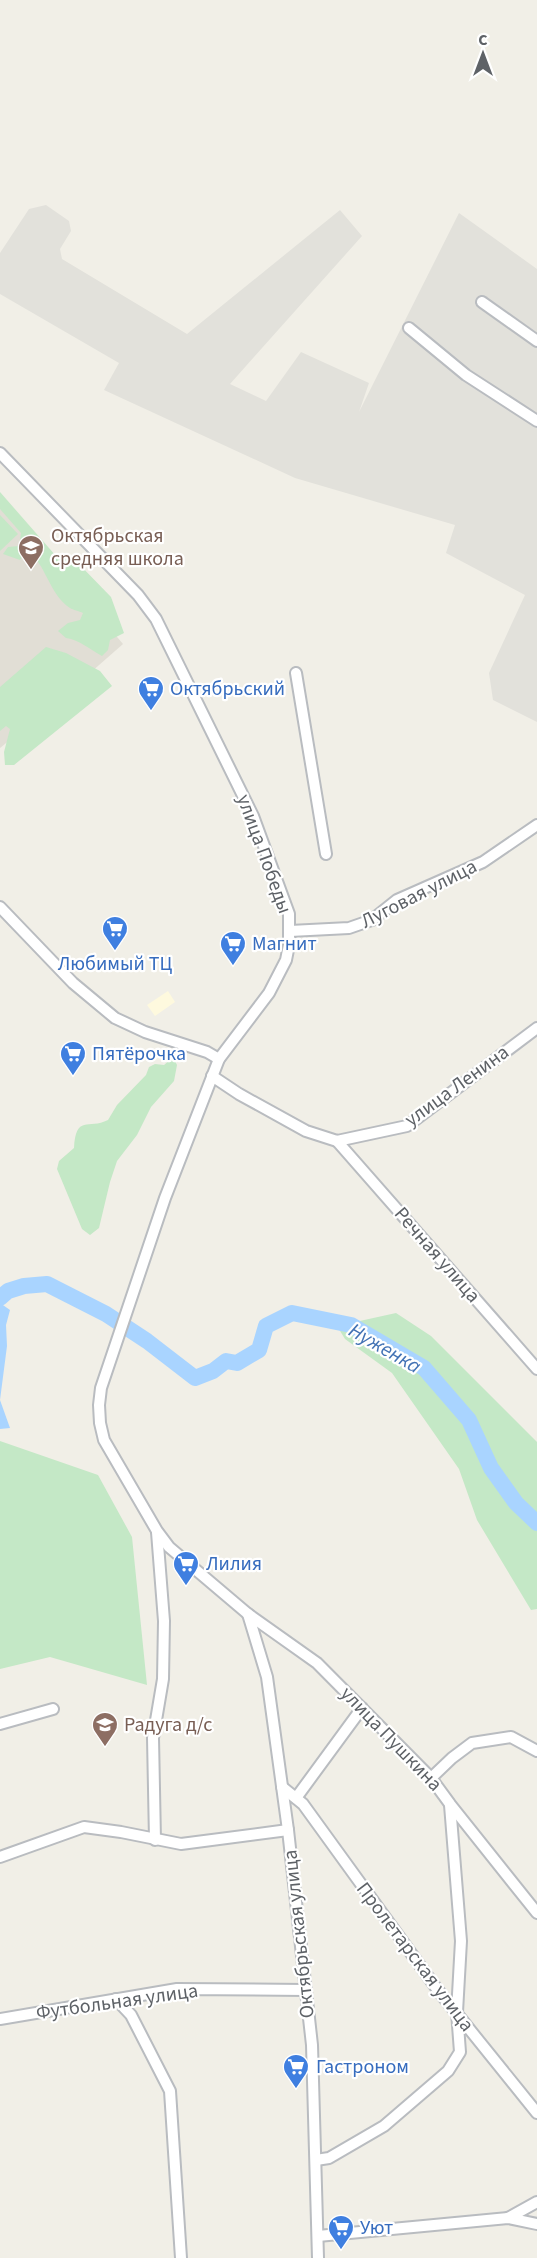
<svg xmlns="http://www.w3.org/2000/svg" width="537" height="2258" font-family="'Source Sans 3',sans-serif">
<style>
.commercial{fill:#fef9de}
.industrial{fill:#e2e1db}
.education{fill:#e1ded5}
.green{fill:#c4e8c6}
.water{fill:#a9d4ff}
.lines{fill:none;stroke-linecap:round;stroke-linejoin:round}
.river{stroke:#a9d4ff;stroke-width:16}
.minor-casing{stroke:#b9bcc0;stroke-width:14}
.minor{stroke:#fff;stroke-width:10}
.labels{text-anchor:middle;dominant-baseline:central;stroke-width:4.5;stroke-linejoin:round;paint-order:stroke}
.education-label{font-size:20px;fill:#785e54;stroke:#fff;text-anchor:start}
.shop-label{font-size:20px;fill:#366cbe;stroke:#fff;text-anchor:start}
.street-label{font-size:20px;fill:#5e6267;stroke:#fff}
.water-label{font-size:21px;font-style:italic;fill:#4272b4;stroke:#fff}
</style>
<rect width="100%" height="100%" fill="#f1efe7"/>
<!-- commercial -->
<polygon class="commercial" points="168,991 175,1002 155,1016 147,1005"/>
<!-- industrial -->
<polygon class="industrial" points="46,205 69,221 71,231 60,249 62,259 187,334 340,210 362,236 230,384 266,401 301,352 369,383 359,412 459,213 537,269 537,722 493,700 489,673 525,595 446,553 455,525 295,478 104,390 119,363 0,294 0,253 29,209"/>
<!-- education -->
<polygon class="education" points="0,499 123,644 58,701 0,748"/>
<!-- green -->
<g class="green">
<path d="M 0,492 L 56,556 L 76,561 L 111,597 L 124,633 L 110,640 L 108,650 L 102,656 C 89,649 80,640 66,638 L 58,631 L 68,623 L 80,620 L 83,613 C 79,611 73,610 70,608 C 49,594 46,564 27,550 L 20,560 L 3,554 L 8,547 L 19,546 L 21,533 L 0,509 Z"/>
<polygon points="0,515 18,534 0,551"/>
<polygon points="46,647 66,653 100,671 112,686 14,765 5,765 4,752 10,729 6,726 0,731 0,687"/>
<path d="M 170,1060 L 175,1061 L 177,1065 L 174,1081 L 151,1107 L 137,1135 L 117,1161 L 110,1182 L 99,1228 L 90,1235 L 82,1229 L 57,1169 L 59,1161 L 74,1148 C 76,1114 88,1130 108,1120 L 117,1105 L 146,1075 L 149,1067 L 155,1064 L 164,1065 Z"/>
<polygon points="396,1313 431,1336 537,1442 537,1609 531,1610 477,1520 459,1469 392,1373 345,1339 337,1326"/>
<polygon points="0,1441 98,1475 132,1537 147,1685 50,1657 0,1669"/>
</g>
<!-- water -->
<polygon class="water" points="0,1303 10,1310 6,1325 7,1346 0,1400 10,1428 0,1429"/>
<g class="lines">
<!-- river -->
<polyline class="river" points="0,1298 8,1291 24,1286 47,1284 106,1314 147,1341 195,1378 213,1371 226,1361 237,1363 259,1350 266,1326 292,1313 351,1325 424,1368 469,1420 491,1468 516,1503 537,1523"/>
<defs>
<g id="minor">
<polyline points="482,302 537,341"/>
<polyline points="409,328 466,375 537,421"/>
<polyline points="0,453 138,595 156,619 253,816 289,914 289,945 286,960 269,993 219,1059 165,1198 101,1388 99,1405 100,1423 104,1440 157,1531 169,1547 248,1614 317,1663 431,1778 450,1804 537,1913"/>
<polyline points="296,673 326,854"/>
<polyline points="0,907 73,983 115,1018 145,1032 207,1052 219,1059"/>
<polyline points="290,931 349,928 372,920 397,900 483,862 537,825"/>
<polyline points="212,1076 239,1094 306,1131 337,1141 407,1126 537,1028"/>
<polyline points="337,1141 537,1369"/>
<polyline points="248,1614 267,1677 288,1830 312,2045 318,2258"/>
<polyline points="0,1724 53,1709"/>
<polyline points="431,1778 452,1758 472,1743 511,1737 537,1751"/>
<polyline points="282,1787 303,1804 437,1989 537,2113"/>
<polyline points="296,1798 362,1708"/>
<polyline points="155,1840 153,1738 163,1679 164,1621 157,1532"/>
<polyline points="0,1857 84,1827 121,1832 181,1844 288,1830"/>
<polyline points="116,1999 131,2015 170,2091 181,2258"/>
<polyline points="0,2019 177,1989 306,1990"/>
<polyline points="316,2160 329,2158 384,2126 448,2071 460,2052 457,2012 461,1941 450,1805"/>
<polyline points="508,2218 537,2202"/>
<polyline points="318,2236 508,2218 537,2224"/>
</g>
</defs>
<!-- minor casing -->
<use href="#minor" class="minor-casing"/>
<!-- minor -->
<use href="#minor" class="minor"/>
</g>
<!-- icons -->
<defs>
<symbol id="school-pin" viewBox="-11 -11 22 30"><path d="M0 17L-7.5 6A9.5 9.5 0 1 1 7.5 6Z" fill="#8d6e63" stroke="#fff"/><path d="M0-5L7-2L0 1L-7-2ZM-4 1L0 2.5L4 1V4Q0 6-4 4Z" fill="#fff"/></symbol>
<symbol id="supermarket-pin" viewBox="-11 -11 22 30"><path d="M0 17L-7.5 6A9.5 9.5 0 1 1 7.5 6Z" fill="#3f7fe0" stroke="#fff"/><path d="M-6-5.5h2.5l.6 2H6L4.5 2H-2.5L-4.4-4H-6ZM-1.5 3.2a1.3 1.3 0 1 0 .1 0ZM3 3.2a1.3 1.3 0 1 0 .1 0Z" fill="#fff"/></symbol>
</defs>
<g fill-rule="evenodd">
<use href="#school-pin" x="16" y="533" width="30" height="40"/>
<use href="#supermarket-pin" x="136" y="674" width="30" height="40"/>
<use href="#supermarket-pin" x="100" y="914" width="30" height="40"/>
<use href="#supermarket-pin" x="218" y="929" width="30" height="40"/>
<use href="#supermarket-pin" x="58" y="1039" width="30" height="40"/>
<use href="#supermarket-pin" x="171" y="1549" width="30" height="40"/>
<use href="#school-pin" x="90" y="1710" width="30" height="40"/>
<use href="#supermarket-pin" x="281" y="2052" width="30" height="40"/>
<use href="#supermarket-pin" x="326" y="2213" width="30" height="40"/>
</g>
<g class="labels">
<!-- education labels -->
<g class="education-label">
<text x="51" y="536">Октябрьская<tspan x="51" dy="23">средняя школа</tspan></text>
<text x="124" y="1725">Радуга д/с</text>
</g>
<!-- shop labels -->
<g class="shop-label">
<text x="170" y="689">Октябрьский</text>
<text x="252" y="944">Магнит</text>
<text x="115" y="964" text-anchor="middle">Любимый ТЦ</text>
<text x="92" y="1054">Пятёрочка</text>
<text x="206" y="1564">Лилия</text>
<text x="316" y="2067">Гастроном</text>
<text x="360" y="2228">Уют</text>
</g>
<!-- street labels -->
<g class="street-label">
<text transform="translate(264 854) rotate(70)">улица Победы</text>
<text transform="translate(419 894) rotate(-27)">Луговая улица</text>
<text transform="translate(457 1086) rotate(-36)">улица Ленина</text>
<text transform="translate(437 1255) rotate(49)">Речная улица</text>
<text transform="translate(391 1739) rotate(46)">улица Пушкина</text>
<text transform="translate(299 1934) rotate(-96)">Октябрьская улица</text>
<text transform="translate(415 1957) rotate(53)">Пролетарская улица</text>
<text transform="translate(117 2002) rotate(-8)">Футбольная улица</text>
</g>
<!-- water labels -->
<g class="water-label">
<text transform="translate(385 1348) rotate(30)">Нуженка</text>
</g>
</g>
<!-- north arrow -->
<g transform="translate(483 54)" stroke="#ffffff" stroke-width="4.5" paint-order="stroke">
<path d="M0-4.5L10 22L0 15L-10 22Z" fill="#5e6267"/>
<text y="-9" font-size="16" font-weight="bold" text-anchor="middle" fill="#5e6267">С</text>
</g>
</svg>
